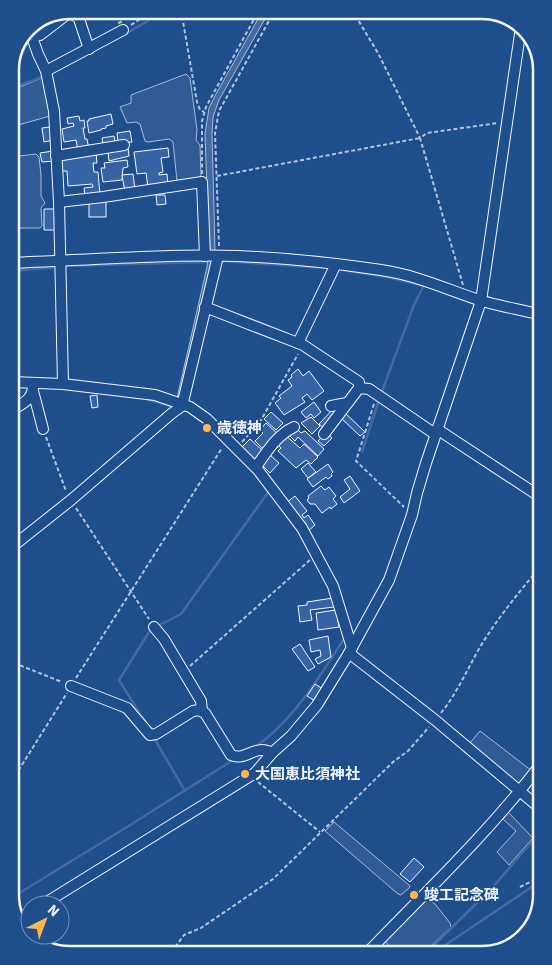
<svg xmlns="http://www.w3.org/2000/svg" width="552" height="965" font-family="Signika,'Noto Sans JP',sans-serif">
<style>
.built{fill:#305b95;stroke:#a8bbd7}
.water{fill:#446ba0;stroke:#a8bbd7}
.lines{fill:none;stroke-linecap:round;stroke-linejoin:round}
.stream{stroke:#446ba0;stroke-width:2.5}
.building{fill:#3563a3;stroke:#f2f6ff}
.minor-casing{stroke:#f2f6ff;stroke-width:12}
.path{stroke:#b3c4dc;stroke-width:2;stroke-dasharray:4 2.5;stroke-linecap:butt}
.minor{stroke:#1f4e8c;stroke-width:10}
.hedge{stroke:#97c8a6;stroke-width:4;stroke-dasharray:2.5 4;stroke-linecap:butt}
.poi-dot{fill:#ffb74d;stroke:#1f4e8c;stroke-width:2}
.labels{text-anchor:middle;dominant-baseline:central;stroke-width:4;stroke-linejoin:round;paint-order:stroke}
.poi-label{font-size:15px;font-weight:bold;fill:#f2f6ff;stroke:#1f4e8c;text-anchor:start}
.rim{fill:none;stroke:#f2f6ff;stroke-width:2.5}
</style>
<rect width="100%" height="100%" fill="#1f4e8c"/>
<!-- built -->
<g class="built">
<polygon points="186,74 190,78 197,130 196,140 200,145 201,176 200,178 177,181 173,142 169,139 148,142 145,141 140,124 136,122 127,123 120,107 131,103 131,95"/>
<polygon points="44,77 46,79 50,116 11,127 10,91"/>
<polygon points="36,154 39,157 41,175 41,196 45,203 41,208 42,226 40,228 11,228 11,157"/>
<polygon points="480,731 532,771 520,786 469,744"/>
<polygon points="508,812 533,838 509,865 497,852 516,831 503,819"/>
<polygon points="334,822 410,886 409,888 401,895 398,894 325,831"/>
<polygon points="426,898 435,904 450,923 451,927 427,950 393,950 385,941"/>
</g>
<!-- water -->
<polygon class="water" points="263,10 270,10 219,100 213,117 212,134 215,250 214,261 181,399 177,398 207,267 209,246 205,134 209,108 216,94"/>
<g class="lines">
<!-- stream -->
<g class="stream">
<polyline points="33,32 37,24"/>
<polyline points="125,34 146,22 161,10"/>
<polyline points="10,80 29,40"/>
<polyline points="10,89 44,76"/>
<polyline points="221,261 329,268"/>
<polyline points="65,266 205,262"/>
<polyline points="343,270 387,277 421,285"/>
<polyline points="12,271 57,267"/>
<polyline points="381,394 414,305 423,287"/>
<polyline points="146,399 174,407"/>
<polyline points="362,452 379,400"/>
<polyline points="156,627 181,614 269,491"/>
<polyline points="145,722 119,680 151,629"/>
<polyline points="154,738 185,791"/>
<path d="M 253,748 C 291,724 321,675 345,637"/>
<polyline points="16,895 127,827 233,760"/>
<polyline points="429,950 492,888 542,830"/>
<polyline points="438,950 542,880"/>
</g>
</g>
<!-- building -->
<g class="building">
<polygon points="111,114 113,124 106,126 106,128 101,129 101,130 89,133 87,121 89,121 89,119"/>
<polygon points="79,116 80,121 84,120 85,128 83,128 85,139 87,139 89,149 78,150 76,140 64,142 62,129 74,126 73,123 68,124 67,118"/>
<polygon points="50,127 53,140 44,142 42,128"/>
<polygon points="130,131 132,142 124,143 118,142 117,133"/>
<polygon points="114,136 115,142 103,145 102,138"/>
<polygon points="128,148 129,156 109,161 108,151"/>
<polygon points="168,148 169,157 161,158 163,172 159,173 159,175 167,174 168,186 148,187 146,173 137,174 134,152"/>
<polygon points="53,151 55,161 42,162 40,153"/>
<polygon points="96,153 97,163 93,163 94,172 98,172 100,194 85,196 84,188 93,187 92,184 68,186 67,171 62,171 59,157"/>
<polygon points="127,160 128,167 123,168 122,180 103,182 101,168 105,168 104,163"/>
<polygon points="133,174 135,190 125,192 122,175"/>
<polygon points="156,195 165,195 166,204 157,205"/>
<rect x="89" y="201" width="17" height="16"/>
<polygon points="44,209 55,209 56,230 44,230"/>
<polygon points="298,369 303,376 309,371 324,391 312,400 307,394 302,398 305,402 284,415 275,403 281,398 279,396 292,386 288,380 292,377 291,375"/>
<polygon points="97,395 98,407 92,408 90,396"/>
<polygon points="314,402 321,412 314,418 311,414 306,418 301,412"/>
<polygon points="336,406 342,411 325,429 319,424"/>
<polygon points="271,412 283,423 276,430 264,419"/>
<polygon points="344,412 365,432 360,436 340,417"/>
<polygon points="311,417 320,426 312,434 301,423"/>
<polygon points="266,423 279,435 265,451 255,441 263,433 260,430"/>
<polygon points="296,428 301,433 305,431 324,449 318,456 298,437 295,441 289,435"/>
<polygon points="326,432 332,438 324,446 318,441"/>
<polygon points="284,434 300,448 304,444 318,457 311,464 306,460 296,468 278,451 281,448 276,443"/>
<polygon points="250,439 265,453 256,462 241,448"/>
<polygon points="275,444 278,447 270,455 279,463 270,473 259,462"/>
<polygon points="308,463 316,472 308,478 301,469"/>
<polygon points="328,464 333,472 331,474 332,476 328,479 326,477 313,487 307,479"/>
<polygon points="350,476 360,491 344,503 340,497 350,489 344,480"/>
<polygon points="321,486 325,490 329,487 336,496 333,499 337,504 331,509 330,507 322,513 315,504 310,504 307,500 309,498 308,496"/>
<polygon points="295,496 307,511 302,515 304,518 308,515 315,525 308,531 301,521 302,520 286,503"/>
<polygon points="333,598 334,607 310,610 312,620 300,622 298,606 307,605 307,602"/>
<polygon points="336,610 339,627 318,630 316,613"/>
<polygon points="328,636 331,657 318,664 315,659 321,656 320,650 311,652 309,640"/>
<polygon points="300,644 315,667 308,671 292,649"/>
<polygon points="315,684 323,689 315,701 307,696"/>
<polygon points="414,858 424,867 410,882 400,874"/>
</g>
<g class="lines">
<defs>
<g id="minor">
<polyline points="25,34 32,37 38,54 46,71 54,111 59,202 63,384"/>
<path d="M 32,37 L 40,35 L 66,15 C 72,13 76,15 79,19 L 89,49"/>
<polyline points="46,71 123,30"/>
<polyline points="56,156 124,145"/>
<polyline points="59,202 103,197 202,182 205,256"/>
<path d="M 11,263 C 87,260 163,254 238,256 C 286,258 334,263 381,270 C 416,275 446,289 479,300 C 498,306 518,309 538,314"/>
<polyline points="205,307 303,345 359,382 359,388"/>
<polyline points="298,343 336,264"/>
<polyline points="12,382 63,384 155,395 190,407 207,419 258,470 302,528 333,586 352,648"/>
<polyline points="33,391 43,429"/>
<polyline points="331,406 347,403"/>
<path d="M 13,410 C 21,404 32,400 33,388"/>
<polyline points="437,429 539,496"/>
<polyline points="324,434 359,388 369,389 435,434"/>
<path d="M 256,467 C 267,451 277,435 294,427"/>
<polyline points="13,546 71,500 171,414 182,406 218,256"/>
<polyline points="154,627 164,639 201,701 202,711"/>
<polyline points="349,653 435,720 541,809"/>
<path d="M 71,686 L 127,708 L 150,735 L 156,734 L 193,711 L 199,710 L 205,713 L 231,755 C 246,762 255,743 272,753"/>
<polyline points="42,905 255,773 272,753 291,736 317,705 349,653 389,580 412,515 417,493 426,463 481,301 521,27"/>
<polyline points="16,921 30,912"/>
<path d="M 369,951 C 428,890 490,831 541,764"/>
</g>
</defs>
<!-- minor casing -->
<use href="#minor" class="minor-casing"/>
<!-- path -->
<g class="path">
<polyline points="181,10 197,102 200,110 204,112"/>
<polyline points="352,10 378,53 420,138"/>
<polyline points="131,25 154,10"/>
<polyline points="10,73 24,43"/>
<polyline points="202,174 202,121 206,107 259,10"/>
<polyline points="217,176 420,138"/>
<polyline points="219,246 215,133 219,111 275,10"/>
<polyline points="463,285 420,138 427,133 498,123"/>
<polyline points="374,404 356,461 404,507"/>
<polyline points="46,437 66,491"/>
<polyline points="242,442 260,422 298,354"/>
<polyline points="76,508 149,619"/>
<polyline points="14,663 62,682"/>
<polyline points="190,666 310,560"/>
<polyline points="76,678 222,448"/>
<path d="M 441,713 C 457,693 467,670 480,647 C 497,619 519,592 540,567"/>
<polyline points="15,776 67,693"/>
<polyline points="258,782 320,832"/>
<polyline points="520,887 542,876"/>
<polyline points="176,946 180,949 182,953"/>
<polyline points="164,954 176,946 184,935 201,928 273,879 393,762 408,751 429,727"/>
</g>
<!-- minor -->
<use href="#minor" class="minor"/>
<!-- hedge -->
<polyline class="hedge" points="113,10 122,26"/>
</g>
<!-- markers -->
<g class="poi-dot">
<circle cx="207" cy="428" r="5"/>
<circle cx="245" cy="774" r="5"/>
<circle cx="414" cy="895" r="5"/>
</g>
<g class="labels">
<!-- poi labels -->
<g class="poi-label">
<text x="217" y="428">歳徳神</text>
<text x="255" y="774">大国恵比須神社</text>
<text x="424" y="895">竣工記念碑</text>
</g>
</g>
<!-- crop -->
<path d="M0 0H552V965H0ZM70 19H482A51 51 0 0 1 533 70V895A51 51 0 0 1 482 946H70A51 51 0 0 1 19 895V70A51 51 0 0 1 70 19Z" fill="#1f4e8c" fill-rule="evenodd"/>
<path class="rim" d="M70 19H482A51 51 0 0 1 533 70V895A51 51 0 0 1 482 946H70A51 51 0 0 1 19 895V70A51 51 0 0 1 70 19Z"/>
<!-- north arrow -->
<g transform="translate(45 920) rotate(42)"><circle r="24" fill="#1f4e8c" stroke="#7391ba"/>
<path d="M0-4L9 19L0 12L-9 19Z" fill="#ffb74d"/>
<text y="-8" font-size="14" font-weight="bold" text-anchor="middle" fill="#f2f6ff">N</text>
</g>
</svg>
